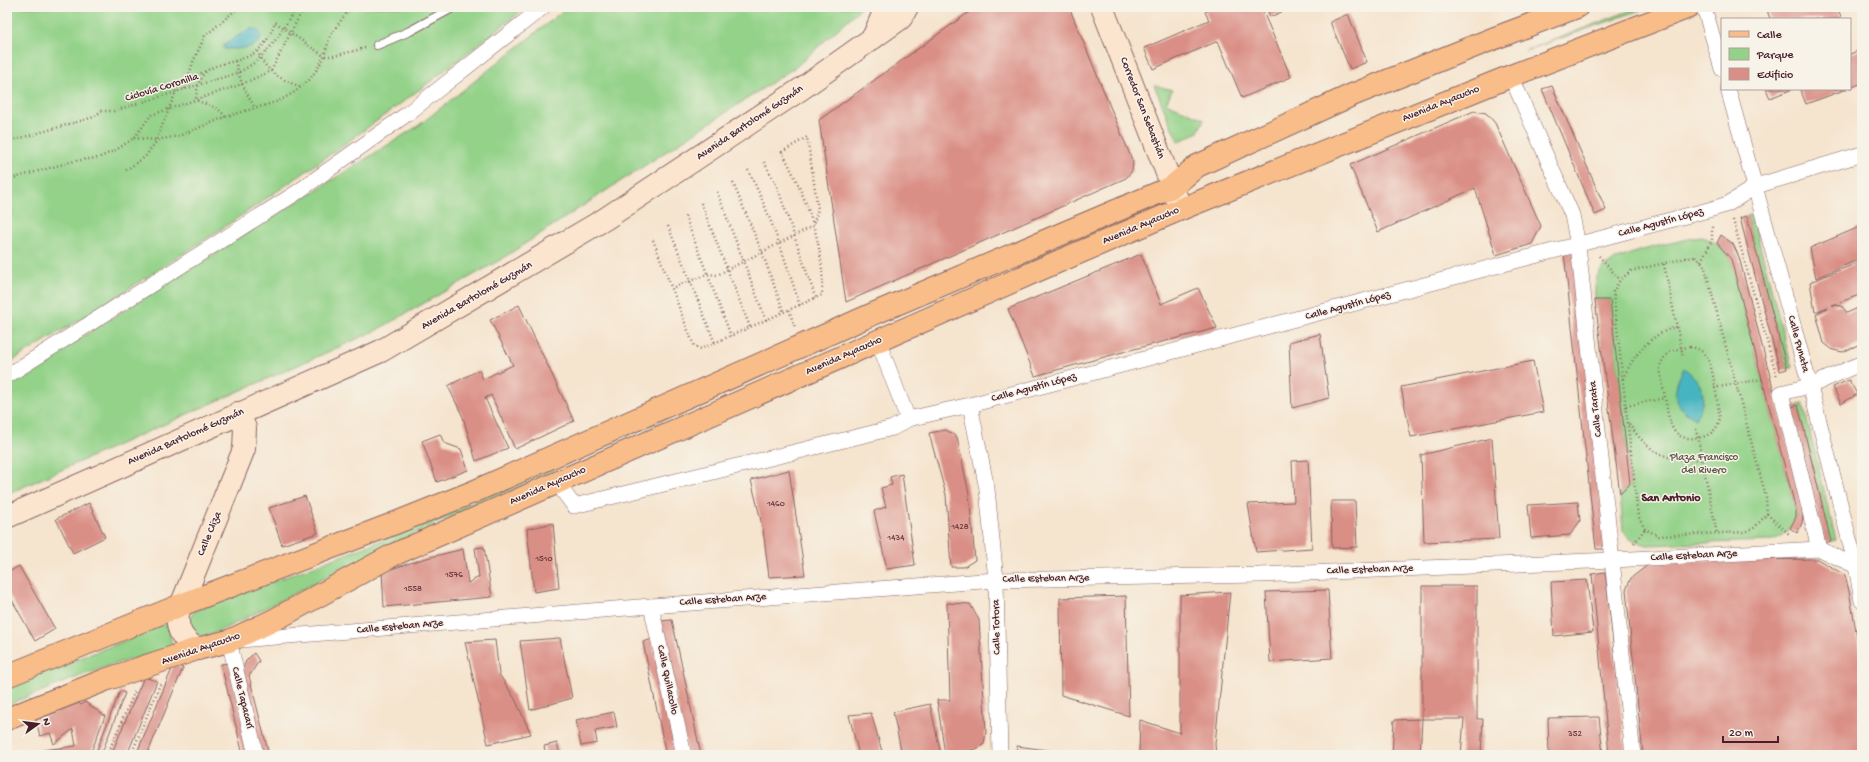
<svg xmlns="http://www.w3.org/2000/svg" width="1869" height="762" font-family="'Gochi Hand',sans-serif">
<style>
.green{fill:#93d288;stroke:#6e785a}
.water{fill:#47b5c1;stroke:#486a76}
.building{fill:#da8f86}
.lines{fill:none;stroke-linecap:round;stroke-linejoin:round}
.lane-casing{stroke:#866464;stroke-width:10}
.street-casing{stroke:#866464;stroke-width:16}
.secondary-casing{stroke:#866464;stroke-width:24}
.primary-casing{stroke:#866464;stroke-width:24}
.path{stroke:#866464;stroke-width:2.5;stroke-dasharray:1 3;stroke-linecap:butt}
.lane{stroke:#fff;stroke-width:8}
.street{stroke:#fff;stroke-width:15}
.secondary{stroke:#fce5cf;stroke-width:22}
.primary{stroke:#f8bd88;stroke-width:22}
.labels{text-anchor:middle;dominant-baseline:central;stroke-width:3;stroke-linejoin:round;paint-order:stroke}
.number-label{font-size:9px;fill:#6e3b42}
.street-label{font-size:11px;fill:#4a1f2b;stroke:#f7f3e8}
.park-label{font-size:11px;fill:#605547;stroke:#f7f3e8}
.neighbourhood-label{font-size:12px;font-weight:bold;fill:#4a1f2b;stroke:#f7f3e8}
</style>
<rect width="100%" height="100%" fill="#f7f3e8"/>
<filter id="ink" filterUnits="userSpaceOnUse"><feTurbulence type="fractalNoise" baseFrequency=".025" numOctaves="2"/><feDisplacementMap in="SourceGraphic" scale="8" xChannelSelector="R" yChannelSelector="G"/><feConvolveMatrix kernelMatrix="1 2 1 2 8 2 1 2 1" color-interpolation-filters="sRGB"/></filter>
<filter id="wash" filterUnits="userSpaceOnUse"><feTurbulence type="fractalNoise" baseFrequency=".012" numOctaves="4" result="noise"/><feDisplacementMap in="SourceGraphic" scale="16" xChannelSelector="R" yChannelSelector="G"/><feGaussianBlur stdDeviation="0.9" result="paint"/><feColorMatrix in="noise" values="0 0 0 0 0 0 0 0 0 0 0 0 0 0 0 0 0 1.4 0 .05"/><feComposite in="paint" operator="in"/></filter>
<g filter="url(#wash)">
<rect width="100%" height="100%" fill="#f5e4ce"/>
<!-- green -->
<g class="green">
<path d="M 7,7 L 527,7 C 483,40 440,75 396,107 C 271,199 140,284 7,364 Z"/>
<polygon points="568,7 862,7 797,66 500,260 375,331 7,494 7,384 418,126"/>
<polygon points="1639,7 1649,7 1525,51"/>
<polygon points="1154,85 1172,90 1166,103 1204,119 1198,132 1178,142"/>
<polygon points="1752,215 1792,368 1787,369 1747,216"/>
<path d="M 1702,237 C 1716,241 1722,247 1731,259 L 1796,510 C 1796,527 1785,537 1769,541 L 1647,545 L 1629,539 L 1623,531 L 1620,494 L 1630,484 L 1610,300 L 1595,300 C 1595,291 1594,281 1599,273 C 1610,254 1672,243 1693,238 Z"/>
<polygon points="1803,404 1836,540 1831,541 1798,405"/>
<path d="M 668,418 L 402,539 L 226,628 C 211,634 200,643 188,627 L 189,618 L 195,611 L 399,534 Z"/>
<path d="M 168,621 L 171,641 L 176,649 C 117,659 63,683 7,705 L 7,686 L 140,635 Z"/>
</g>
<!-- water -->
<g class="water">
<path d="M 249,29 L 256,29 L 261,33 L 260,41 C 250,50 238,49 224,49 L 224,45 Z"/>
<path d="M 1684,368 C 1704,384 1709,396 1695,419 C 1671,405 1672,390 1684,368 Z"/>
</g>
<g id="blocks">
<!-- building -->
<g class="building">
<polygon points="976,7 1069,7 1133,162 1132,171 1126,178 846,302 819,120"/>
<polygon points="1216,7 1261,7 1291,77 1242,98 1218,41 1153,69 1144,48 1209,20 1205,12"/>
<polygon points="1266,7 1293,7 1270,17"/>
<polygon points="1775,7 1805,7 1806,9 1837,7 1842,19 1770,19 1767,10"/>
<polygon points="1348,14 1367,62 1350,69 1330,22"/>
<polygon points="1862,49 1862,83 1850,88 1850,54"/>
<polygon points="1552,86 1606,210 1595,215 1542,89"/>
<polygon points="1766,89 1793,89 1770,98"/>
<polygon points="1800,89 1847,89 1806,104"/>
<polygon points="1474,111 1486,113 1495,123 1541,226 1532,244 1496,255 1475,188 1378,232 1350,165"/>
<polygon points="1747,216 1787,369 1780,371 1740,218"/>
<polygon points="1862,226 1862,258 1816,278 1810,248"/>
<polygon points="1721,235 1733,244 1739,257 1804,507 1802,523 1797,533 1790,528 1796,517 1796,510 1731,259 1717,243"/>
<polygon points="1575,249 1606,549 1596,549 1564,253"/>
<polygon points="1141,254 1161,304 1198,288 1217,328 1130,350 1035,376 1008,309"/>
<polygon points="1862,261 1862,294 1832,305 1842,306 1847,313 1862,306 1862,343 1843,352 1833,350 1824,343 1816,314 1828,307 1815,312 1810,282"/>
<polygon points="1595,300 1610,300 1630,484 1620,494"/>
<polygon points="519,305 574,421 515,449 491,395 485,398 508,448 476,461 463,417 448,386 479,370 483,379 513,365 490,320"/>
<polygon points="1320,334 1329,398 1292,408 1289,342"/>
<polygon points="1533,361 1543,412 1411,437 1401,387"/>
<polygon points="1849,380 1857,394 1841,404 1833,387"/>
<polygon points="1798,405 1831,541 1825,543 1792,407"/>
<polygon points="946,430 957,437 969,494 975,560 964,567 951,567 946,495 929,433"/>
<polygon points="440,434 444,443 461,449 468,470 437,482 422,441"/>
<polygon points="1492,438 1499,539 1424,542 1421,455"/>
<polygon points="1308,460 1312,548 1256,552 1248,504 1294,502 1292,461"/>
<polygon points="789,470 805,575 769,577 763,529 751,480"/>
<polygon points="902,474 915,565 887,569 874,511 886,507 881,488 892,485 890,477"/>
<polygon points="305,496 318,533 282,545 269,508"/>
<polygon points="1331,501 1355,501 1357,547 1332,548"/>
<polygon points="1578,502 1580,521 1570,535 1531,538 1528,505"/>
<polygon points="89,503 105,537 73,553 56,519"/>
<polygon points="553,523 559,588 534,592 527,529"/>
<polygon points="484,547 492,597 384,607 382,572 423,559 463,549 468,583 479,577 475,548"/>
<polygon points="1817,559 1845,575 1849,591 1862,665 1862,755 1643,755 1626,590 1631,578 1653,561"/>
<polygon points="19,566 55,629 35,641 7,591 7,573"/>
<polygon points="1605,572 1626,755 1609,755 1592,574"/>
<polygon points="1587,580 1593,632 1554,636 1551,582"/>
<polygon points="1422,586 1477,586 1477,719 1483,719 1481,755 1461,755 1464,719 1422,719"/>
<polygon points="1328,590 1332,658 1270,662 1266,592"/>
<polygon points="1230,592 1215,744 1216,755 1139,755 1140,720 1180,733 1180,595"/>
<polygon points="1126,596 1129,716 1061,695 1060,598"/>
<polygon points="947,603 970,604 979,620 986,732 984,744 976,749 945,755 937,700 950,700"/>
<polygon points="672,620 701,755 688,755 660,621"/>
<polygon points="560,638 572,698 530,710 520,641"/>
<polygon points="652,639 676,755 666,755 643,642"/>
<polygon points="495,640 499,674 515,699 531,734 488,744 465,642"/>
<polygon points="254,653 259,661 249,676 269,755 260,755 240,676 246,661"/>
<polygon points="229,663 251,755 243,755 221,664"/>
<polygon points="174,664 183,668 147,755 136,755"/>
<polygon points="144,677 157,681 127,755 111,755"/>
<polygon points="120,691 125,693 101,755 95,755"/>
<polygon points="85,702 105,716 90,755 44,755 43,750 76,746 73,729 54,744 50,733 40,736 36,720 79,703 81,705"/>
<polygon points="930,704 941,755 902,755 893,712"/>
<polygon points="614,712 617,727 595,731 597,743 581,746 576,720"/>
<polygon points="871,713 883,755 859,755 849,715"/>
<polygon points="1599,717 1603,755 1549,755 1548,718"/>
<polygon points="1422,719 1420,755 1392,755 1394,720"/>
<polygon points="557,743 560,755 546,755 544,746"/>
<polygon points="1017,746 1076,754 1076,755 1017,755"/>
</g>
</g>
</g>
<g filter="url(#ink)">
<use href="#blocks" fill-opacity="0" stroke="#866464" stroke-width="1"/>
<g class="lines">
<defs>
<polyline id="lane" points="377,45 410,31 454,7"/>
<g id="street">
<polyline points="1704,7 1722,69"/>
<polyline points="1511,76 1572,215 1578,245 1633,755"/>
<polyline points="1728,89 1810,386 1856,566 1862,601"/>
<polyline points="878,341 908,419"/>
<polyline points="7,376 296,193 407,114 543,7"/>
<polyline points="970,405 987,489 996,580 1000,755"/>
<polyline points="557,483 574,506 893,428 908,419 970,405 1712,209 1728,204 1756,186 1862,154"/>
<polyline points="1819,549 1781,393 1810,386 1862,363"/>
<polyline points="651,606 684,755"/>
<polyline points="256,755 229,641 651,606 996,580 1259,575 1613,560 1819,549 1856,566 1862,564"/>
</g>
<g id="secondary">
<polyline points="1102,7 1181,209"/>
<polyline points="873,38 886,7"/>
<polyline points="7,517 381,351 605,219 804,87 901,18 907,7"/>
<path d="M 197,649 C 183,640 176,630 178,613 L 244,449 L 245,428 L 238,413"/>
</g>
<g id="primary">
<polyline points="7,676 181,605 398,522 473,492 873,314 1172,187 1197,166 1352,95 1495,38 1577,7"/>
<polyline points="7,719 105,680 197,649 229,641 274,620 393,555 1034,272 1181,209 1511,76 1689,7"/>
</g>
</defs>
<!-- lane casing -->
<use href="#lane" class="lane-casing"/>
<!-- street casing -->
<use href="#street" class="street-casing"/>
<!-- secondary casing -->
<use href="#secondary" class="secondary-casing"/>
<!-- primary casing -->
<use href="#primary" class="primary-casing"/>
<!-- path -->
<g class="path">
<path d="M 258,51 C 264,71 282,80 301,87"/>
<polyline points="235,61 242,84 255,108"/>
<polyline points="185,89 193,62 205,36 239,7"/>
<path d="M 225,117 C 218,105 207,106 196,100 C 198,53 231,71 257,51 C 267,43 271,33 275,22 L 324,56 L 334,56 L 365,48"/>
<polyline points="134,138 156,140 179,136 225,117 279,101 295,92 309,80 318,68 324,56 331,34 351,7"/>
<path d="M 7,142 L 94,117 L 101,111 L 114,111 L 237,73 C 266,60 281,33 296,7"/>
<polyline points="764,162 777,186 816,299"/>
<polyline points="126,170 145,157 155,143 179,84 207,70"/>
<path d="M 748,170 C 770,213 785,259 800,306"/>
<polyline points="7,180 74,161 98,158 116,150 134,138 151,115 242,84 271,71 304,7"/>
<polyline points="733,183 762,252 784,313"/>
<polyline points="717,192 766,320"/>
<polyline points="701,203 750,327"/>
<polyline points="685,216 731,336"/>
<polyline points="1733,220 1777,377"/>
<polyline points="668,226 715,343"/>
<path d="M 653,240 L 694,346 L 701,349 L 822,295 C 826,246 805,195 782,152 L 807,137 L 818,209 L 813,226 L 717,275 L 708,274 L 672,288"/>
<polyline points="1599,256 1620,280"/>
<polygon points="1695,257 1701,261 1705,268 1766,497 1767,514 1753,529 1744,532 1659,536 1645,529 1638,516 1613,292 1620,280 1631,271 1686,258"/>
<polyline points="1701,261 1712,240 1712,226"/>
<polyline points="1664,264 1683,357"/>
<polyline points="789,310 795,327"/>
<path d="M 1690,347 C 1697,348 1702,350 1706,356 C 1714,366 1717,404 1720,418 C 1717,429 1713,434 1702,437 C 1673,443 1670,427 1666,403 C 1664,392 1662,381 1660,369 C 1662,352 1675,349 1690,347 Z"/>
<path d="M 1623,379 C 1633,355 1651,333 1677,327"/>
<polyline points="1714,388 1762,379"/>
<polyline points="1626,406 1665,398"/>
<path d="M 1629,424 C 1648,452 1668,463 1702,459"/>
<polyline points="1696,429 1717,534"/>
<polyline points="1767,514 1790,535"/>
<polyline points="1634,543 1645,529"/>
<polyline points="107,755 135,691"/>
<polyline points="131,755 161,682"/>
</g>
<!-- lane -->
<use href="#lane" class="lane"/>
<!-- street -->
<use href="#street" class="street"/>
<!-- secondary -->
<use href="#secondary" class="secondary"/>
<!-- primary -->
<use href="#primary" class="primary"/>
</g>
</g>
<g class="labels">
<!-- number labels -->
<g class="number-label">
<text x="776" y="504">1460</text>
<text x="960" y="527">1428</text>
<text x="896" y="538">1434</text>
<text x="544" y="559">1510</text>
<text x="454" y="575">1576</text>
<text x="413" y="589">1558</text>
<text x="1575" y="734">352</text>
</g>
<!-- street labels -->
<g class="street-label">
<text transform="translate(162 88) rotate(-17)">Ciclovía Coronilla</text>
<text transform="translate(1441 104) rotate(-22)">Avenida Ayacucho</text>
<text transform="translate(1142 108) rotate(69)">Corredor San Sebastián</text>
<text transform="translate(750 123) rotate(-34)">Avenida Bartolomé Guzmán</text>
<text transform="translate(1661 223) rotate(-15)">Calle Agustín López</text>
<text transform="translate(1141 226) rotate(-23)">Avenida Ayacucho</text>
<text transform="translate(477 296) rotate(-30)">Avenida Bartolomé Guzmán</text>
<text transform="translate(1348 306) rotate(-15)">Calle Agustín López</text>
<text transform="translate(1798 344) rotate(75)">Calle Punata</text>
<text transform="translate(844 356) rotate(-24)">Avenida Ayacucho</text>
<text transform="translate(1034 388) rotate(-15)">Calle Agustín López</text>
<text transform="translate(1596 409) rotate(-96)">Calle Tarata</text>
<text transform="translate(186 437) rotate(-24)">Avenida Bartolomé Guzmán</text>
<text transform="translate(548 486) rotate(-24)">Avenida Ayacucho</text>
<text transform="translate(210 534) rotate(-67)">Calle Cliza</text>
<text transform="translate(1694 556) rotate(-3)">Calle Esteban Arze</text>
<text transform="translate(1370 570) rotate(-2)">Calle Esteban Arze</text>
<text transform="translate(1046 579) rotate(-1)">Calle Esteban Arze</text>
<text transform="translate(723 600) rotate(-4)">Calle Esteban Arze</text>
<text transform="translate(400 627) rotate(-5)">Calle Esteban Arze</text>
<text transform="translate(997 627) rotate(-91)">Calle Totora</text>
<text transform="translate(201 649) rotate(-19)">Avenida Ayacucho</text>
<text transform="translate(667 680) rotate(78)">Calle Quillacollo</text>
<text transform="translate(242 698) rotate(76)">Calle Tapacarí</text>
</g>
<!-- park labels -->
<g class="park-label">
<text x="1704" y="458">Plaza Francisco<tspan x="1704" dy="13">del Rivero</tspan></text>
</g>
<!-- neighbourhood labels -->
<g class="neighbourhood-label">
<text x="1671" y="499">San Antonio</text>
</g>
</g>
<!-- margin -->
<rect width="1869" height="762" fill="none" stroke="#f7f3e8" stroke-width="24"/>
<!-- legend -->
<rect x="1721" y="18" width="130" height="72" fill="#f7f3e8" stroke="#b29e9c"/>
<rect x="1729" y="31" width="20" height="6" fill="#f8bd88" stroke="#b29e9c"/>
<text x="1757" y="38" font-size="12" fill="#4a1f2b">Calle</text>
<rect x="1729" y="48" width="20" height="12" fill="#93d288" stroke="#b29e9c"/>
<text x="1757" y="58" font-size="12" fill="#4a1f2b">Parque</text>
<rect x="1729" y="68" width="20" height="12" fill="#da8f86" stroke="#b29e9c"/>
<text x="1757" y="78" font-size="12" fill="#4a1f2b">Edificio</text>
<!-- north arrow -->
<g transform="translate(38 724) rotate(76)" stroke="#f7f3e8" stroke-width="3" paint-order="stroke">
<path d="M0-3L7 15L0 10L-7 15Z" fill="#4a1f2b"/>
<text y="-6" font-size="11" font-weight="bold" text-anchor="middle" fill="#4a1f2b">N</text>
</g>
<!-- scale -->
<path d="M1723 736v6h55v-6" fill="none" stroke="#4a1f2b" stroke-width="2"/>
<text x="1729" y="736" font-size="12" fill="#4a1f2b" stroke="#f7f3e8" stroke-width="3" paint-order="stroke">20 m</text>
</svg>
